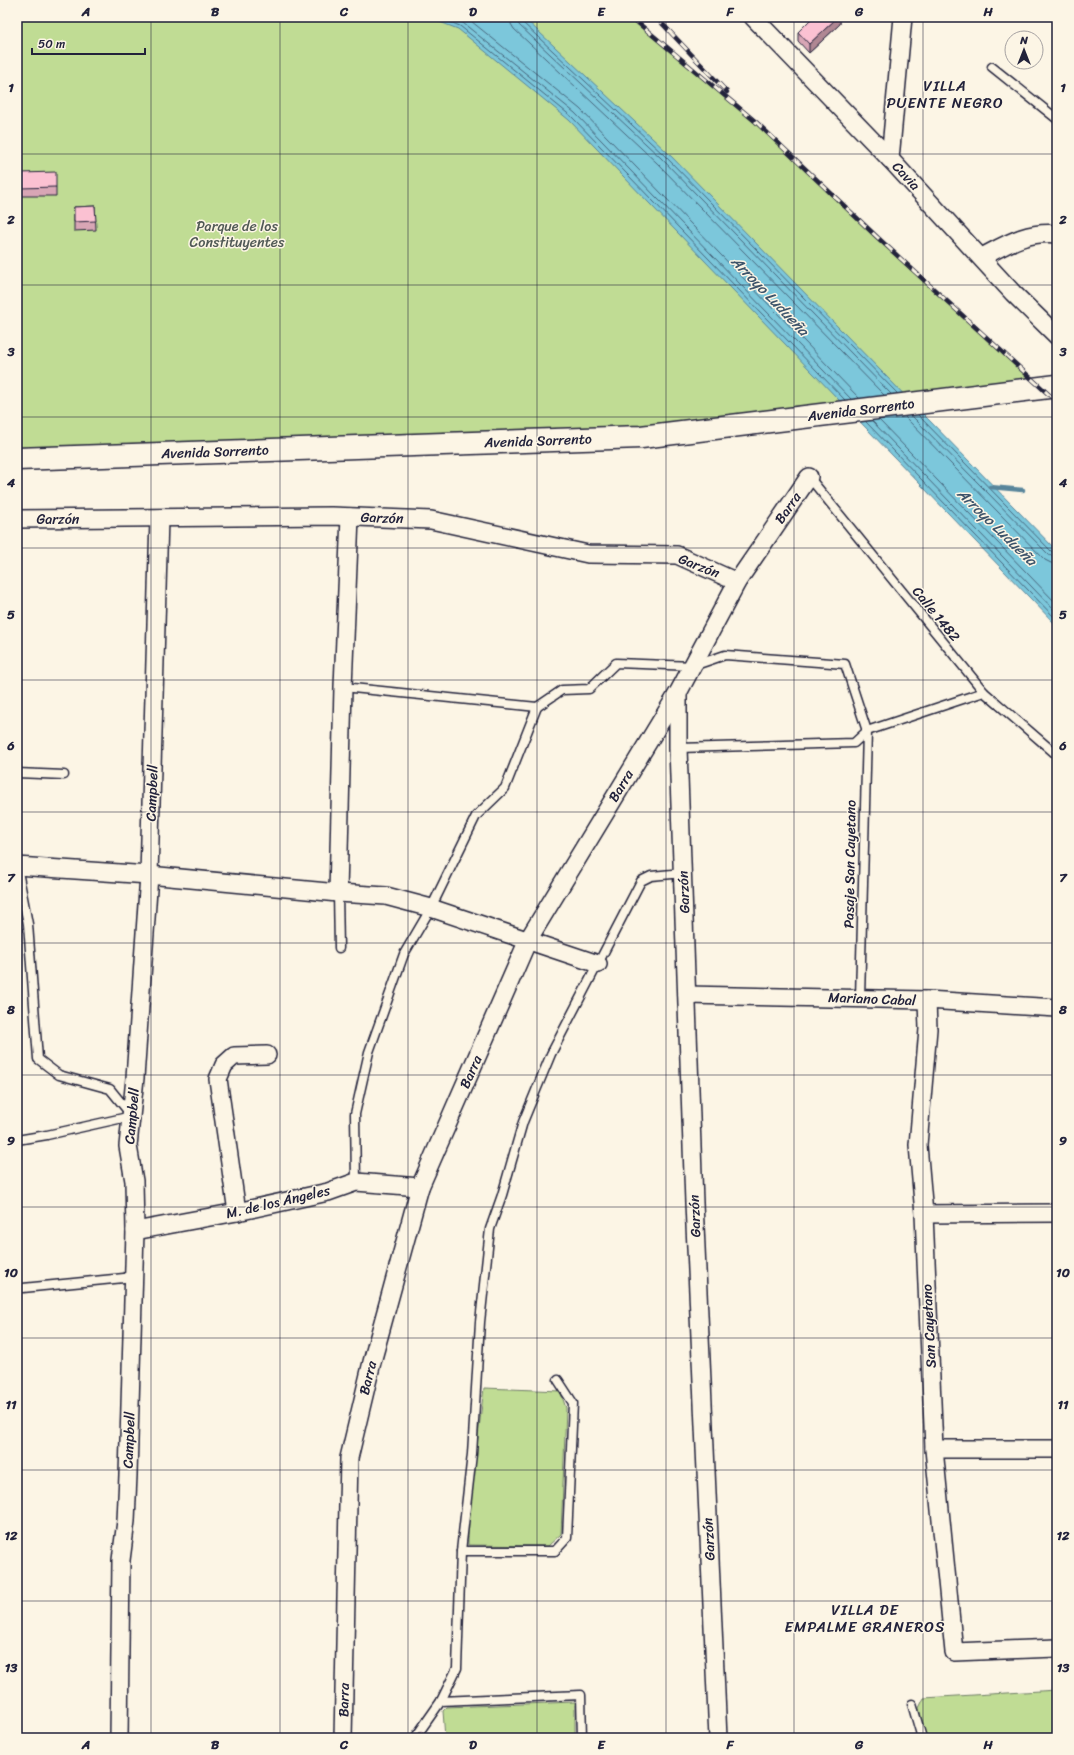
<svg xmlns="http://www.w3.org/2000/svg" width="1074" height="1755" font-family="Sriracha,sans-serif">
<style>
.green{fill:#c0dc94;stroke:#717f68}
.water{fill:#7cc7db;stroke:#58859b}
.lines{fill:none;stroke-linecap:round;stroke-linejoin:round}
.shore{stroke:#46647b;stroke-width:1}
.stream{stroke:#58859b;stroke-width:4.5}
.lane-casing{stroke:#22223b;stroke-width:11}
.street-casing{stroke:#22223b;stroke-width:20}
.secondary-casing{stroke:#22223b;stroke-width:25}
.lane{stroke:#fcf5e5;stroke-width:8}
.street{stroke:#fcf5e5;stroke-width:17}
.secondary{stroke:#fcf5e5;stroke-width:22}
.rail-casing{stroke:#22223b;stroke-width:4.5}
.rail{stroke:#fcf5e5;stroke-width:3;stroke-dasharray:9;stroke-linecap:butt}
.wall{fill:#d8a6b5;stroke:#22223b}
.shaded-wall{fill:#b08793;stroke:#22223b}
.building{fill:#fbc1d2;stroke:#22223b}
.grid{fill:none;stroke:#22223b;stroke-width:1;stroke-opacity:0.55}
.labels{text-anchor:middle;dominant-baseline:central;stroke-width:3;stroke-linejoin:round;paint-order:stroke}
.street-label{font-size:14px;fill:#22223b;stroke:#fcf5e5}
.park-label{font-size:14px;fill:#515a56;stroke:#fcf5e5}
.neighbourhood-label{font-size:15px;letter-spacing:1px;fill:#22223b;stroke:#fcf5e5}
.water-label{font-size:15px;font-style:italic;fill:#3d546b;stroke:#fcf5e5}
.neatline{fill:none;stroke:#22223b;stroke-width:1.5}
.grid-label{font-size:13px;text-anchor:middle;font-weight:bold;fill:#22223b}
</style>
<rect width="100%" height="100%" fill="#fcf5e5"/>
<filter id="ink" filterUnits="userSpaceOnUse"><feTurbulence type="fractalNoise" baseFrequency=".025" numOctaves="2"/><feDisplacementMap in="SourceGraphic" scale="8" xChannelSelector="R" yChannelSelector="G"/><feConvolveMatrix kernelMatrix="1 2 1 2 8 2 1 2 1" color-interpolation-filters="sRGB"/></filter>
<g filter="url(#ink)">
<!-- green -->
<g class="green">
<polygon points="17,17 631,17 756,122 877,237 1042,388 641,437 17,459"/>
<polygon points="484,1388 560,1391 566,1408 561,1534 548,1546 468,1545 468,1518"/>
<polygon points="1057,1690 1057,1738 926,1738 919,1708 924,1698"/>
<polygon points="575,1702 575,1738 445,1738 443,1711 447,1707"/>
</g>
<!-- water -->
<polygon class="water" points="427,17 523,17 667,152 1057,551 1057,626 569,120 458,29"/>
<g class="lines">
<!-- shore -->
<g class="shore">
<polyline points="437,17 460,26 572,117 845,400"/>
<polyline points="451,17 463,23 575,113 851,399"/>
<polyline points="466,17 580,109 859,398"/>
<polyline points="510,17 511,24 514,29 657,163 884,395"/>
<polyline points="516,17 519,25 661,158 891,394"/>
<polyline points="521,17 522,22 664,155 897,393"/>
<polyline points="918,415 1052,552 1057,553"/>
<polyline points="912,416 1049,555 1057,558"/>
<polyline points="905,417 1045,560 1051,563 1057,564"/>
<polyline points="879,420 1057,604"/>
<polyline points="872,421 1057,613"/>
<polyline points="866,422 1057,620"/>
</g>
<!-- stream -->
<polyline class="stream" points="990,487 1023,490"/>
<defs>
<g id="lane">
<polyline points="992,67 1057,119"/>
<polyline points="809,477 984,692 1057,755"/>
<polyline points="343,687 537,707"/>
<polyline points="678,748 854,743 867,731 984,692"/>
<polyline points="17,773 64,775"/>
<polyline points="338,893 339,948"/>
<polyline points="17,1140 47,1135 132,1116 110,1089 59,1075 38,1059 28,924 17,866"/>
<polyline points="356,1182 355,1114 369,1052 404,954 431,908 476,816 505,788 537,707 562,690 589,689 616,663 693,666 725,655 845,664 867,731 860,998"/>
<polyline points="23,1288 134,1277"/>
<polyline points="461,1551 555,1551 567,1538 573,1403 558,1380"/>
<polyline points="441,1701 581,1695 582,1738"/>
<polyline points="912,1704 922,1738"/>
<polyline points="415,1738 441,1701 457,1668 461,1551 472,1454 480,1322 490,1229 502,1195 523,1122 551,1054 641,881 651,876 683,873"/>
</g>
<g id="street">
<polyline points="753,17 890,159 1013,293 1057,336"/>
<polyline points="890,159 903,17"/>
<path d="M 982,257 C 1007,244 1027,231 1057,234"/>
<polyline points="17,519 332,516 431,520 588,554 677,555 737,582"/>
<polyline points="678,693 678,748 694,1203 718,1738"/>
<polyline points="17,866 149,875 338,893 386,896 431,908 598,964"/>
<polyline points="338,893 343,687 350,517"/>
<polyline points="687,995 927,1000 1057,1008"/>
<polyline points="927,1000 928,1029 918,1145 924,1214 934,1449 954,1652 1057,1648"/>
<polyline points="237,1212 218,1079 224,1065 234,1056 267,1055"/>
<polyline points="924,1214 1057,1213"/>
<polyline points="135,1231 237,1212 328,1192 356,1182 420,1187"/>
<polyline points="934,1449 1057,1449"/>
<polyline points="119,1738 121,1560 126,1521 128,1475 135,1231 134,1181 128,1146 135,1078 149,875 159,518"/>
<polyline points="343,1738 349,1458 372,1362 420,1187 528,940 678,693 737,582 809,477"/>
</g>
<polyline id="secondary" points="17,459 641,437 1057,386"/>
</defs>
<!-- lane casing -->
<use href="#lane" class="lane-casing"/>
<!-- street casing -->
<use href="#street" class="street-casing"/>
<!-- secondary casing -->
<use href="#secondary" class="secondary-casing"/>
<!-- lane -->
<use href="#lane" class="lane"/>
<!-- street -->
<use href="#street" class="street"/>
<!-- secondary -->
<use href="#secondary" class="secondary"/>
<defs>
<g id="rail">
<polyline points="631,17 756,122 877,237 1057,402"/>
<polyline points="656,17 727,92"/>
</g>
</defs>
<!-- rail casing -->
<use href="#rail" class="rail-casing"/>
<!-- rail -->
<use href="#rail" class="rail"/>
</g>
<!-- wall -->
<g class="wall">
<polygon points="840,17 840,24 809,53 798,41 798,32"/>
<polygon points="20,173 56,187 56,196 20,196"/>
<polygon points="95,206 96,230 74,231 74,207"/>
</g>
<!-- shaded-wall -->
<polygon class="shaded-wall" points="838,17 840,17 840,24 809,53 809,44"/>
<!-- building -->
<g class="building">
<polygon points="813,17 838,17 809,44 798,32"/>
<polygon points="56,172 56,187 20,188 20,173"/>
<polygon points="95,206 96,221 74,222 74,207"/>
<polygon points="421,1731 431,1738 416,1738"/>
</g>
</g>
<!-- grid -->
<path class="grid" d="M 151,17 L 151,1738M 280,17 L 280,1738M 408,17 L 408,1738M 537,17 L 537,1738M 666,17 L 666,1738M 794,17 L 794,1738M 923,17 L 923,1738M 17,154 L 1057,154M 17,285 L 1057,285M 17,417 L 1057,417M 17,548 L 1057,548M 17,680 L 1057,680M 17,812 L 1057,812M 17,943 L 1057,943M 17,1075 L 1057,1075M 17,1207 L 1057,1207M 17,1338 L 1057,1338M 17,1470 L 1057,1470M 17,1601 L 1057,1601"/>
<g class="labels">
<!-- street labels -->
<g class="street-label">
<text transform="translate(906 176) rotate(47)">Cavia</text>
<text transform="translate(861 410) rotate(-7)">Avenida Sorrento</text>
<text transform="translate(538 441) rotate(-2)">Avenida Sorrento</text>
<text transform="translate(215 452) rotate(-2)">Avenida Sorrento</text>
<text transform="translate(788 508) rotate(-55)">Barra</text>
<text transform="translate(382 518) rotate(2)">Garzón</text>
<text x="58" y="519">Garzón</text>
<text transform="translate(699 566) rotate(22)">Garzón</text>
<text transform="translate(936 614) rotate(51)">Calle 1482</text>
<text transform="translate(621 786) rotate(-59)">Barra</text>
<text transform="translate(152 793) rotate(-88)">Campbell</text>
<text transform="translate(850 864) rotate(-89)">Pasaje San Cayetano</text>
<text transform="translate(684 892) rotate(-92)">Garzón</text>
<text transform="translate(872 999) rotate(2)">Mariano Cabal</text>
<text transform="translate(471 1072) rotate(-66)">Barra</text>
<text transform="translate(132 1116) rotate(-85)">Campbell</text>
<text transform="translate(278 1202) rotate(-13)">M. de los Ángeles</text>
<text transform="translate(695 1216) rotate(-92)">Garzón</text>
<text transform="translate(929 1326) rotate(-93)">San Cayetano</text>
<text transform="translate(368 1378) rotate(-76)">Barra</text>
<text transform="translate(129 1440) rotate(-88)">Campbell</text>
<text transform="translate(709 1539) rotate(-93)">Garzón</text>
<text transform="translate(344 1700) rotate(-89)">Barra</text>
</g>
<!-- park labels -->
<g class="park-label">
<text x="237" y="226">Parque de los<tspan x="237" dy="16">Constituyentes</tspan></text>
</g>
<!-- neighbourhood labels -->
<g class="neighbourhood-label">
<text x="945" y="86">VILLA<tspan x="945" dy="17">PUENTE NEGRO</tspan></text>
<text x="865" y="1610">VILLA DE<tspan x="865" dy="17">EMPALME GRANEROS</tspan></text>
</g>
<!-- water labels -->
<g class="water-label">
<text transform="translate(770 296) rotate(46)">Arroyo Ludueña</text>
<text transform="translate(997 527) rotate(44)">Arroyo Ludueña</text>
</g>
</g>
<!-- margin -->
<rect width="1074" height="1755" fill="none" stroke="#fcf5e5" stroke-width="44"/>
<!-- north arrow -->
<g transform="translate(1024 50)"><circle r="19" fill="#fcf5e5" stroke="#a5a1a1"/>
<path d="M0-3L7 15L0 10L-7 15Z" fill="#22223b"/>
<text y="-6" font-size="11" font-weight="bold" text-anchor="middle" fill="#22223b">N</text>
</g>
<!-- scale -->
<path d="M32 48v6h113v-6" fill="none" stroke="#22223b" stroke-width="2"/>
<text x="38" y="48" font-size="12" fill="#22223b" stroke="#fcf5e5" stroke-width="3" paint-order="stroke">50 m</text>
<rect x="22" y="22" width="1030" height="1711" class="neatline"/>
<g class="grid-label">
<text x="86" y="16">A</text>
<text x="215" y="16">B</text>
<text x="344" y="16">C</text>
<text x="473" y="16">D</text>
<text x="601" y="16">E</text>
<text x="730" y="16">F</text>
<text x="859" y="16">G</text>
<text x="988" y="16">H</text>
<text x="11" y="92">1</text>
<text x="1063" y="92">1</text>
<text x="11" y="224">2</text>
<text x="1063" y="224">2</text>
<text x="11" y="356">3</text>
<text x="1063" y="356">3</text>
<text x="11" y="487">4</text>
<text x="1063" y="487">4</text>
<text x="11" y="619">5</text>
<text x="1063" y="619">5</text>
<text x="11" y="750">6</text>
<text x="1063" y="750">6</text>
<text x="11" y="882">7</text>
<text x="1063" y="882">7</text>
<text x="11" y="1014">8</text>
<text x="1063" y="1014">8</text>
<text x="11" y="1145">9</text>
<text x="1063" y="1145">9</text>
<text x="11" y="1277">10</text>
<text x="1063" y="1277">10</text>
<text x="11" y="1409">11</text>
<text x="1063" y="1409">11</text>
<text x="11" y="1540">12</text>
<text x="1063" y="1540">12</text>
<text x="11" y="1672">13</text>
<text x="1063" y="1672">13</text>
<text x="86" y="1749">A</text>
<text x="215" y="1749">B</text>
<text x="344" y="1749">C</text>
<text x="473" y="1749">D</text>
<text x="601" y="1749">E</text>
<text x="730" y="1749">F</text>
<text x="859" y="1749">G</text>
<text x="988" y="1749">H</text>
</g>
</svg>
